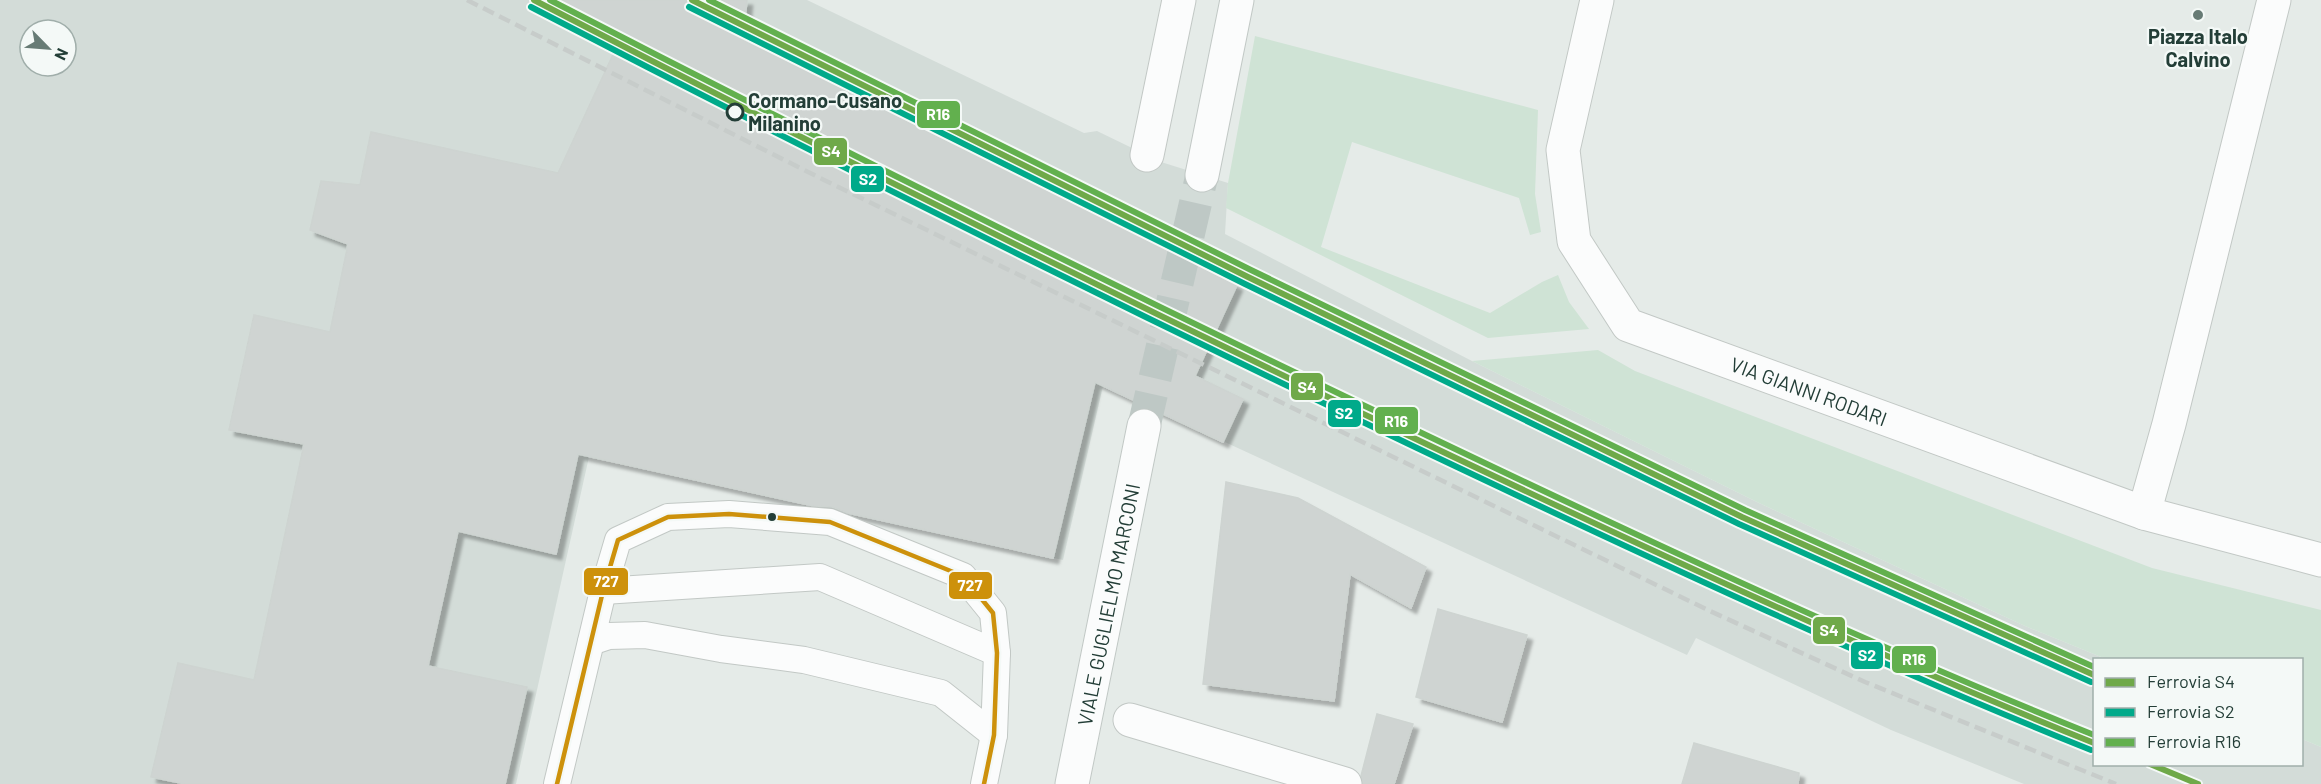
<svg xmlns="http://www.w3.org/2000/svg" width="2321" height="784" font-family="Barlow,sans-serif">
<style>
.built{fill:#d3dcd8;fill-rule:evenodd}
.green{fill:#cfe3d5}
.building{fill:#cfd4d2;stroke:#ced4d1;stroke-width:1.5;filter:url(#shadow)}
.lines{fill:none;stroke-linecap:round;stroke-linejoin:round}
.secondary-tunnel{stroke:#bec8c5;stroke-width:33;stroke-dasharray:33 16;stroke-linecap:butt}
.lane-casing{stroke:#c2c8c5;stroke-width:28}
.street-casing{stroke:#c2c8c5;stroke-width:35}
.secondary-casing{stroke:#c1c8c5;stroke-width:35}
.lane{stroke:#fbfcfc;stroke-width:26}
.street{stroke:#fbfcfc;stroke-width:33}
.secondary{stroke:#fbfcfc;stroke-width:33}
.rail{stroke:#c7ccca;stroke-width:4.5;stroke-dasharray:12 6;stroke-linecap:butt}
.bus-1-casing{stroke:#f4f9f7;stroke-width:9}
.bus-1{stroke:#cd910b;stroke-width:4.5}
.rail-1-casing{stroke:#f4f9f7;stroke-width:10}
.rail-2-casing{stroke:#f4f9f7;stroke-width:10}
.rail-3-casing{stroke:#f4f9f7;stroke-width:10}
.rail-1{stroke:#6fa949;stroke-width:6}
.rail-2{stroke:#00aa8a;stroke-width:6}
.rail-3{stroke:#62b04e;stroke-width:6}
.poi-dot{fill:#677b75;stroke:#f4f9f7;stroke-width:2}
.stop-dot{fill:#f4f9f7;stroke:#233e37;stroke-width:3}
.bus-dot{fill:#233e37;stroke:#f4f9f7;stroke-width:2}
.labels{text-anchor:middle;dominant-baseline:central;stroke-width:4.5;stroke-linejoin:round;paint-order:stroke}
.poi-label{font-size:20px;font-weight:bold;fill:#233e37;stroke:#f4f9f7}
.stop-label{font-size:20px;font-weight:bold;fill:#233e37;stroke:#f4f9f7;text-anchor:start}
.street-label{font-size:20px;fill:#233e37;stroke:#f4f9f7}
.line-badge{stroke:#f4f9f7;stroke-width:2}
.badge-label{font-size:16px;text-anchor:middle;font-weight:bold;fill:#fff}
</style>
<defs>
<filter id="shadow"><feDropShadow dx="5.5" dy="5.5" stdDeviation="1.5" flood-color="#0004"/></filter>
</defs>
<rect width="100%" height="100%" fill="#e5ebe8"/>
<!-- built -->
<path class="built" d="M 0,0 L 807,0 L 1084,133 L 1097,131 L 1161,162 L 1228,183 L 1225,234 L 1472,361 L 1759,503 L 2025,626 L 2106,659 L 2094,660 L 2094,764 L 2302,764 L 2302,739 L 2321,747 L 2321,784 L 2024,784 L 1891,730 L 1696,638 L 1687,655 L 1103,386 L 1063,560 L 589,457 L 516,784 L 0,784 ZM 30,30 L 66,30 L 66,66 L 30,66 Z"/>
<!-- green -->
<g class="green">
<polygon points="1255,36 1538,110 1535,194 1541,232 1530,235 1519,198 1352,142 1321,247 1490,313 1542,282 1558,275 1569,302 1589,329 1488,338 1226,208 1228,183"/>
<polygon points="1598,350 1635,371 2152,568 2321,610 2321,747 2302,739 2302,660 2106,659 2025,626 1759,503 1472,361"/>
</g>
<!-- building -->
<g class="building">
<polygon points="554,0 747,0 743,40 1237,285 1195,376 1243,399 1223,442 1095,382 1053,558 848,513 832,507 814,506 578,454 556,554 458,531 428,666 527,687 505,784 185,784 151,777 178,663 254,680 304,444 229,430 254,315 330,332 348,244 310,230 321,181 360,185 371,132 558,173 622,35"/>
<polygon points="1226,482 1298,498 1426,567 1411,608 1350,574 1334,701 1203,684"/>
<polygon points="1438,609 1527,635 1502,722 1416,697"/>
<polygon points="1377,714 1413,724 1394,784 1363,784 1361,776"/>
<polygon points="1694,743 1799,773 1798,784 1682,784"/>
</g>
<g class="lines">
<!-- secondary-tunnel -->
<polyline class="secondary-tunnel" points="1144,426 1202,175"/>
<defs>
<g id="lane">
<polyline points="603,591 820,577 997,653"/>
<polyline points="591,642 609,636 645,635 721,649 804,660 941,693 994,735"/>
<polyline points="557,784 603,591 618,540 668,517 729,514 830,522 963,576 993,613 997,653 994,735 984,784"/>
</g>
<g id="street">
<path id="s1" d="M 1597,0 L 1563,150 L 1574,241 L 1628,325 L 2144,513 L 2321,560"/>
<polyline points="1147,155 1179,0"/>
<polyline points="2144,513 2169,424 2274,0"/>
<polyline points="1130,720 1345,784"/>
</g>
<g id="secondary">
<polyline points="1202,175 1237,0"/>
<path id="s2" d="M 1072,784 L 1144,426"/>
</g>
</defs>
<!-- lane casing -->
<use href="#lane" class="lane-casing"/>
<!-- street casing -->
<use href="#street" class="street-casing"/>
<!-- secondary casing -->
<use href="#secondary" class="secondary-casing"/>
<!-- lane -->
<use href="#lane" class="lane"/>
<!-- street -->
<use href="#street" class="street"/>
<!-- secondary -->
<use href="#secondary" class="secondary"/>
<!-- rail -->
<polyline class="rail" points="467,0 824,180 1710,611 1865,682 2116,784"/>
<defs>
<polyline id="bus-1" points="557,784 603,591 618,540 668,517 729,514 830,522 963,576 993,613 997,653 994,735 984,784"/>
</defs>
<!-- bus-1 casing -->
<use href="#bus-1" class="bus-1-casing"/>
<!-- bus-1 -->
<use href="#bus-1" class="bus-1"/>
<defs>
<g id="rail-1">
<path d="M 534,0 C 827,152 1122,299 1420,441 C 1643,547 1866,651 2094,743"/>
<polyline points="692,0 1248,277 1742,517 2094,675"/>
<polyline points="2150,764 2198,784"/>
</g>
<g id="rail-2">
<path d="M 531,7 C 824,159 1119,306 1417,448 C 1640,554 1863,658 2091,750"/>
<polyline points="689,7 1245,284 1739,524 2091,682"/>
</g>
<g id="rail-3">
<path d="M 550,0 C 840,150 1133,296 1428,436 C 1648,541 1868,644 2094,735"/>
<polyline points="709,0 1251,270 1745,510 2094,667"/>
</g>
</defs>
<!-- rail-1 casing -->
<use href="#rail-1" class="rail-1-casing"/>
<!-- rail-2 casing -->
<use href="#rail-2" class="rail-2-casing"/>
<!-- rail-3 casing -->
<use href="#rail-3" class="rail-3-casing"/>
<!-- rail-1 -->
<use href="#rail-1" class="rail-1"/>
<!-- rail-2 -->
<use href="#rail-2" class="rail-2"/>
<!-- rail-3 -->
<use href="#rail-3" class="rail-3"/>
</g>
<!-- markers -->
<circle class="poi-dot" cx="2198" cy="15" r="6"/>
<circle class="stop-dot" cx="735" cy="112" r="8"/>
<circle class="bus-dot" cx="772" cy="517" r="5"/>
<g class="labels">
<!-- poi labels -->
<g class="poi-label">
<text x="2198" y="36">Piazza Italo<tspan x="2198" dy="23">Calvino</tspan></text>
</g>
<!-- stop labels -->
<g class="stop-label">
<text x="748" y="100">Cormano-Cusano<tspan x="748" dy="23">Milanino</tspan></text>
</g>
<!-- street labels -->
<g class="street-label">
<text stroke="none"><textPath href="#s1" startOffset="538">VIA GIANNI RODARI</textPath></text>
<text stroke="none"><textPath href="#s2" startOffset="183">VIALE GUGLIELMO MARCONI</textPath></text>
</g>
</g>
<g class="line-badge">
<rect x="916" y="100" width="45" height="29" rx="6" fill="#62b04e"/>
<rect x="813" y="137" width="35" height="29" rx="6" fill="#6fa949"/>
<rect x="850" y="165" width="35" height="28" rx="6" fill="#00aa8a"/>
<rect x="1290" y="372" width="34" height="29" rx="6" fill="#6fa949"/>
<rect x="1327" y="399" width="35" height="29" rx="6" fill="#00aa8a"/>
<rect x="1374" y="406" width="45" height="29" rx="6" fill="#62b04e"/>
<rect x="583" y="567" width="46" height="29" rx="6" fill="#cd910b"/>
<rect x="948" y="571" width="45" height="29" rx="6" fill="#cd910b"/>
<rect x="1812" y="616" width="34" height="29" rx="6" fill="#6fa949"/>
<rect x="1850" y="641" width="34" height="29" rx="6" fill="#00aa8a"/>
<rect x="1891" y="645" width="46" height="29" rx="6" fill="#62b04e"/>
</g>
<g class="badge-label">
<text x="938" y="120">R16</text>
<text x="831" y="157">S4</text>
<text x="868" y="185">S2</text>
<text x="1307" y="393">S4</text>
<text x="1344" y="419">S2</text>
<text x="1396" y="427">R16</text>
<text x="606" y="587">727</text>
<text x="970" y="591">727</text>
<text x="1829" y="636">S4</text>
<text x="1867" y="661">S2</text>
<text x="1914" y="665">R16</text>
</g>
<!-- legend -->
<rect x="2093" y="658" width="210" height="108" fill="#f4f9f7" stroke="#a0aeaa" stroke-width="1.5"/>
<rect x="2105" y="678" width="30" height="9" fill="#6fa949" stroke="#a0aeaa" stroke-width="1.5"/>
<text x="2147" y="688" font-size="18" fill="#233e37">Ferrovia S4</text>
<rect x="2105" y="708" width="30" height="9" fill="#00aa8a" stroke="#a0aeaa" stroke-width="1.5"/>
<text x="2147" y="718" font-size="18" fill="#233e37">Ferrovia S2</text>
<rect x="2105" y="738" width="30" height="9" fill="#62b04e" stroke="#a0aeaa" stroke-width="1.5"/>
<text x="2147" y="748" font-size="18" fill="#233e37">Ferrovia R16</text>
<!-- north arrow -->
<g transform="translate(48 48) rotate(115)"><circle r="28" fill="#f4f9f7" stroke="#a0aeaa" stroke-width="1.5"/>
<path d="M0-4.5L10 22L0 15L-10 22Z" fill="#677b75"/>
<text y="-9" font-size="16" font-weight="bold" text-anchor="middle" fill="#233e37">N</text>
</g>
</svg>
